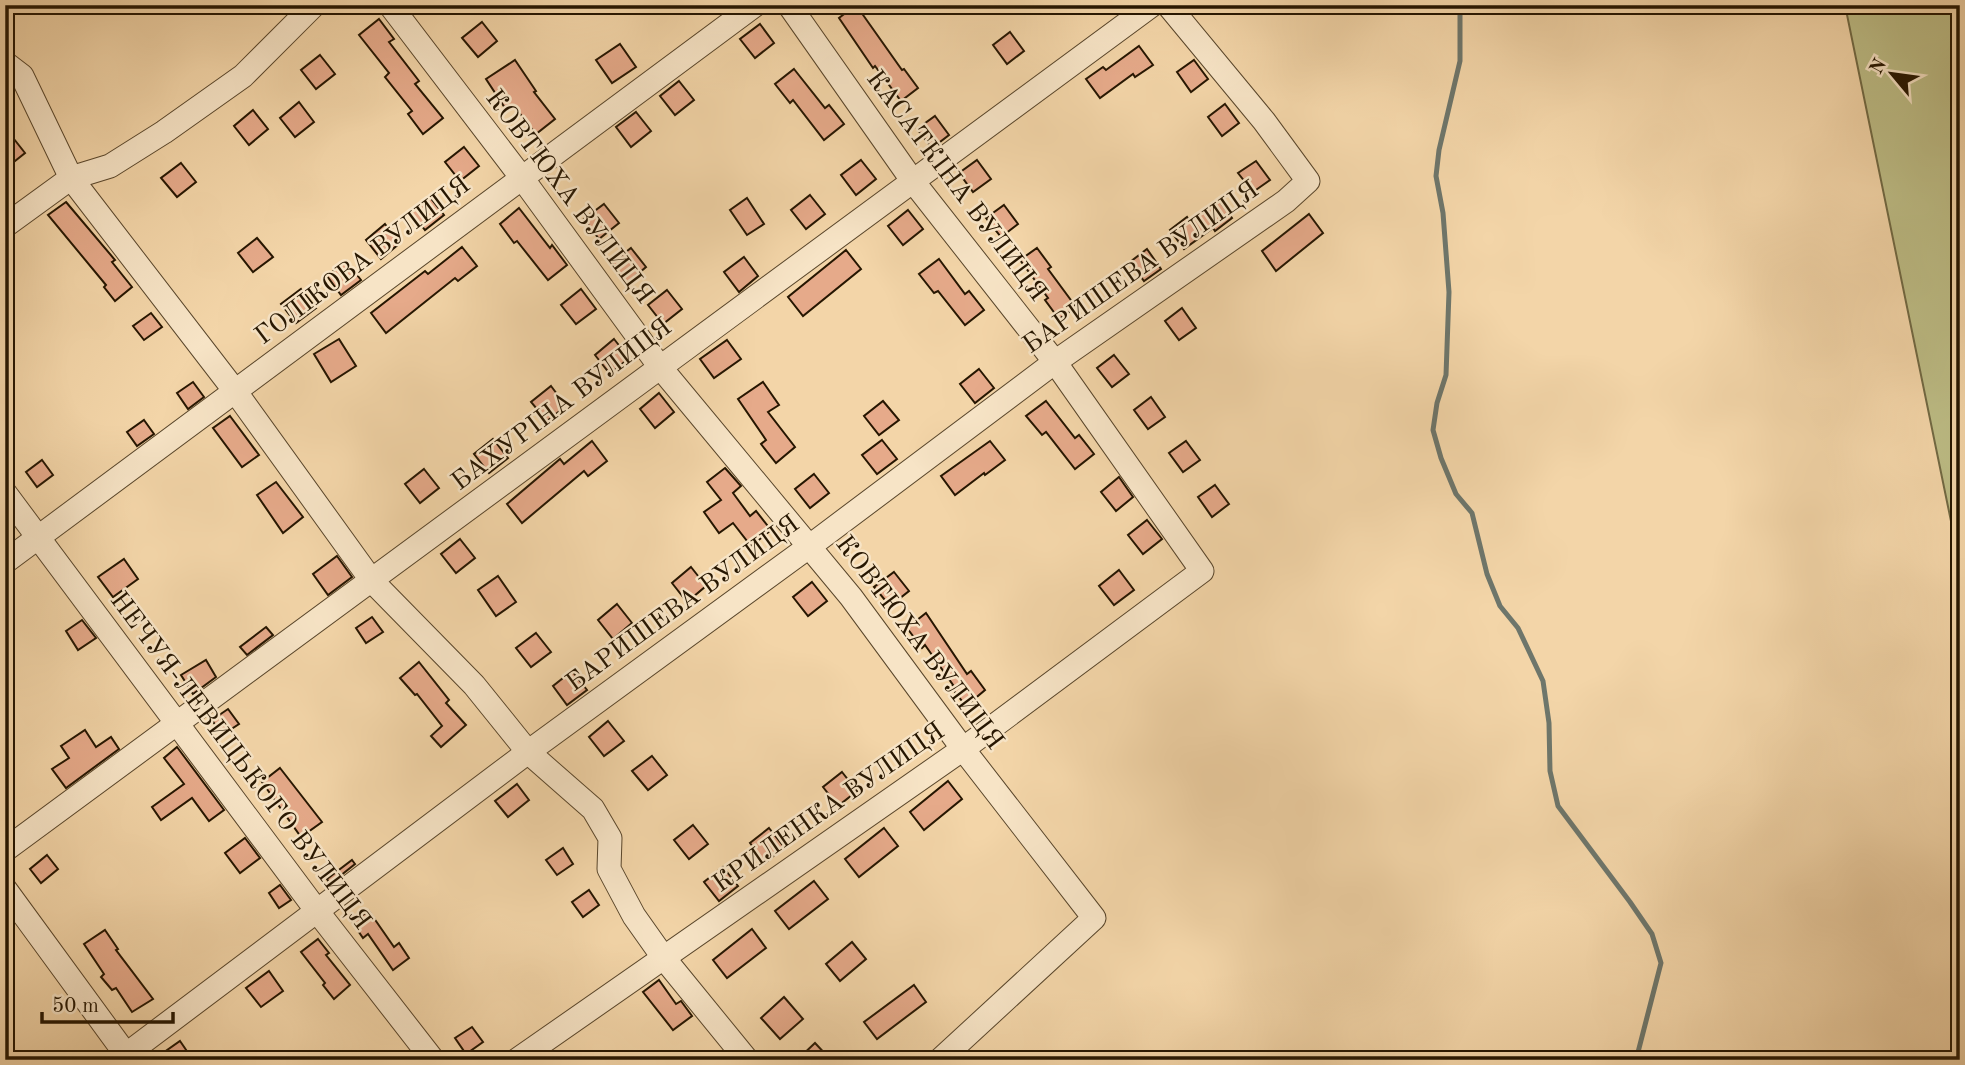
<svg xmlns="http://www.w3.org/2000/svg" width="1965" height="1065" font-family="'Old Standard TT',serif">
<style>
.green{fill:#bdbd86;stroke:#726a44;stroke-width:2}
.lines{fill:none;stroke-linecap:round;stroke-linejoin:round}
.stream{stroke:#6e766b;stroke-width:5}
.building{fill:#e6aa8a;stroke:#261601;stroke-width:2}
.minor-casing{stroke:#59462b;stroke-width:25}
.minor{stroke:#f7e4c6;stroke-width:23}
.labels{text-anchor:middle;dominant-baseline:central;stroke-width:5;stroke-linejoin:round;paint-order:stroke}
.street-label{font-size:26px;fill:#261601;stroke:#f7e4c6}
</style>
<rect width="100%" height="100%" fill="#f3d5a8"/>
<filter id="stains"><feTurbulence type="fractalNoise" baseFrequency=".00286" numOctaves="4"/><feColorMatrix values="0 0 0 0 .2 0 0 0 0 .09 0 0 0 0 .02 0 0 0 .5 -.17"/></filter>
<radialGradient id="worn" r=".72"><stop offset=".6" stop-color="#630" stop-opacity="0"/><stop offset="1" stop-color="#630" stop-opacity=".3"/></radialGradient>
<!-- green -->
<polygon class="green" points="1845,5 1960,5 1960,565"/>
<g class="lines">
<!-- stream -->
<polyline class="stream" points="1460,5 1460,61 1439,150 1436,176 1443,213 1449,292 1446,375 1437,403 1433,430 1441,458 1456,494 1472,513 1487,574 1500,606 1518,628 1543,681 1549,723 1550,771 1558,806 1630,902 1652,934 1661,963 1636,1060"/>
</g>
<!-- building -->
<g class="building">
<polygon points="856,5 902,70 904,69 918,88 901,101 875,66 873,68 839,18"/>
<polygon points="379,19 394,39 389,42 419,81 415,84 443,118 423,134 408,114 412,111 385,77 389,73 359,35"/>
<polygon points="482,22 497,41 478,57 462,38"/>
<polygon points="760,24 774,43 755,58 740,39"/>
<polygon points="1010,32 1024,51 1007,64 993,45"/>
<polygon points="620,44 636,67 612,83 596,60"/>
<polygon points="1139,46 1153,65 1135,77 1133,74 1100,98 1086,79 1103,67 1106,70"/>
<polygon points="320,55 335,74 316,89 301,70"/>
<polygon points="515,60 536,91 534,92 555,119 536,134 514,106 507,111 486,79"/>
<polygon points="1194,60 1208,79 1191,92 1177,72"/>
<polygon points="794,69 825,108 829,105 844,124 824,140 793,100 790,103 775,84"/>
<polygon points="679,81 694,100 675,115 660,96"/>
<polygon points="299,102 314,122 295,137 280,118"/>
<polygon points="1225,104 1239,123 1222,136 1208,117"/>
<polygon points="253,110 268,129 249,145 234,126"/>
<polygon points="636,112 651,131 631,147 616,127"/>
<polygon points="935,116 949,135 932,148 917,129"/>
<polygon points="14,139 25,153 5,169 5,146"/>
<polygon points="464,147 479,166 460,181 445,162"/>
<polygon points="861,160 876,179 856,195 841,175"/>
<polygon points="977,160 991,179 973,192 959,173"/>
<polygon points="1256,161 1270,180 1253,192 1238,173"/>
<polygon points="181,163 196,182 177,197 161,178"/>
<polygon points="810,195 825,214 806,229 791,210"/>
<polygon points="429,196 444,215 425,230 410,211"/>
<polygon points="747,198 764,224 747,235 730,210"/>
<polygon points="1218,199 1232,218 1215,231 1213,228 1184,249 1170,230 1187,217 1189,220"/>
<polygon points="66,202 115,260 112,262 132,287 115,301 104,287 106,285 48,215"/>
<polygon points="604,204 619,223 599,239 584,219"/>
<polygon points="1004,205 1018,224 1001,237 986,218"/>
<polygon points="519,208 550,248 552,245 567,265 548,280 517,241 514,243 500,224"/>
<polygon points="908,210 923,229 903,245 888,226"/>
<polygon points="1309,214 1323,233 1276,271 1262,251"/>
<polygon points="385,224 400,243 381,259 366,240"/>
<polygon points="257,238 273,257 253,272 238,253"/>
<polygon points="462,247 477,266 458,281 455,278 386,333 371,313 425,271 428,274"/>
<polygon points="631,248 646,267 627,283 612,263"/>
<polygon points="1037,248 1051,267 1048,269 1076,307 1059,319 1045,300 1048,298 1020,260"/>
<polygon points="1147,249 1161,269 1144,281 1130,262"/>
<polygon points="846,250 861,269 803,316 788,297"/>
<polygon points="744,257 758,276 739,292 724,272"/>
<polygon points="939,259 965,294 969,291 984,310 965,325 938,291 934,293 919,274"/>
<polygon points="346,261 361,280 341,295 327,276"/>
<polygon points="301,289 316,308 296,323 281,304"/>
<polygon points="581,289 596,309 576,324 561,305"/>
<polygon points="667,290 682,309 663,324 648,305"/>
<polygon points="1182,308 1196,328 1179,340 1165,321"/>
<polygon points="151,313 162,327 144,340 133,326"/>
<polygon points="339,339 356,366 331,382 314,354"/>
<polygon points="614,339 629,358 610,374 595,355"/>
<polygon points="727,340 741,359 714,378 700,359"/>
<polygon points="1114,355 1129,374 1112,387 1097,368"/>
<polygon points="979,369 994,388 975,403 960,384"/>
<polygon points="193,382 204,397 188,409 177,393"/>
<polygon points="763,382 779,405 768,412 795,447 776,463 761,444 766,440 738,399"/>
<polygon points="551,386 566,406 547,421 531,402"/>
<polygon points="659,393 674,412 655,428 640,409"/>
<polygon points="1151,397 1165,417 1148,429 1134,410"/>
<polygon points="883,401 899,420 879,435 864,416"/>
<polygon points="1046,401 1075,438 1079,435 1094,454 1075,469 1046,432 1042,435 1026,416"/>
<polygon points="230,416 259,455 242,467 213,428"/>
<polygon points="144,420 154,434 137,446 127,432"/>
<polygon points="493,439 508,458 489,473 474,454"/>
<polygon points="882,440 897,459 877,474 862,455"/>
<polygon points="592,441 607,461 588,476 584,471 522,523 507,504 560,459 564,464"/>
<polygon points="990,441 1005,460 985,475 984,473 955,495 941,476"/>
<polygon points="1186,441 1200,460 1183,472 1169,453"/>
<polygon points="42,460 53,475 37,487 26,472"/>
<polygon points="725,468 741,486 733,493 750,516 756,511 771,530 751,546 733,523 719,533 704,512 721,500 707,482"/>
<polygon points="424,469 439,488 420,503 405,484"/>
<polygon points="814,474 829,493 810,508 795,489"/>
<polygon points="1119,477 1133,497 1116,511 1101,492"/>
<polygon points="276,482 303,517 283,533 257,495"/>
<polygon points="1215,485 1229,504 1212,517 1198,497"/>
<polygon points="1147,520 1162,539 1143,554 1128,535"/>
<polygon points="460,539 475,558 456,573 441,554"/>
<polygon points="337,556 352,577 328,595 313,574"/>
<polygon points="124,559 138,579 113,597 98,577"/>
<polygon points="691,567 706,586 687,602 672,583"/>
<polygon points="1119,570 1134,590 1114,605 1099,586"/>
<polygon points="894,572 909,591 890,606 874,587"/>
<polygon points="498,576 516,602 496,616 478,590"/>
<polygon points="812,582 827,601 808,616 793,597"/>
<polygon points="617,604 632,623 613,639 598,620"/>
<polygon points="926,613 967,674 971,671 985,690 966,706 951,687 953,685 925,645 922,648 907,628"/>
<polygon points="372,617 383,632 366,643 356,628"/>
<polygon points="82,620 96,638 78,650 66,631"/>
<polygon points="266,627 273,635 247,655 240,647"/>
<polygon points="536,633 551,652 531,667 516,648"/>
<polygon points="206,660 216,677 193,694 181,675"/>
<polygon points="419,662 449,700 446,703 466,725 441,747 431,736 442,726 417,694 415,695 400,678"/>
<polygon points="572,671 587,690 567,705 553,686"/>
<polygon points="228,709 239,724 222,735 212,720"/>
<polygon points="608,721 624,741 604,756 589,737"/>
<polygon points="85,730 96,747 111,737 119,749 66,788 52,769 69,758 61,746"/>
<polygon points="177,747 224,810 209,821 192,798 161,820 152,807 184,784 164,758"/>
<polygon points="652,756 667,775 648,790 632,771"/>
<polygon points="280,768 322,822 301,837 262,782"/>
<polygon points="842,772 857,791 838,806 823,787"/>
<polygon points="948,781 962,799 924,830 910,812"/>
<polygon points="517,784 529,800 508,817 495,801"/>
<polygon points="693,825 708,844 689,859 674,840"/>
<polygon points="769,828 784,847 765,863 750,843"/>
<polygon points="884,828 898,846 859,877 845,859"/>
<polygon points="245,838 260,858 240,873 225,853"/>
<polygon points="563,848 573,864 557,875 546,860"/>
<polygon points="47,855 58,869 41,883 30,869"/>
<polygon points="352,860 355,864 330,884 327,879"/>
<polygon points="723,867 738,886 719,901 704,882"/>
<polygon points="814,881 828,899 789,929 775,911"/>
<polygon points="280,885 291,900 279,908 269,893"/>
<polygon points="589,890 599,905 583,917 572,902"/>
<polygon points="369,911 394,947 399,943 409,958 393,970 368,934 363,938 352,922"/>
<polygon points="752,929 766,948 727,978 713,960"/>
<polygon points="105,930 118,949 116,950 153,999 132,1012 116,988 112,990 101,977 104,974 84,944"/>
<polygon points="318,939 329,953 326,955 350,985 334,999 323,985 325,983 301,952"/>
<polygon points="852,942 866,959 840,981 826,964"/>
<polygon points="269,971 283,991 261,1007 246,988"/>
<polygon points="659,980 676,1004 681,1001 692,1016 673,1030 643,992"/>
<polygon points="914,985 926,1002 877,1039 864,1022"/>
<polygon points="784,997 803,1019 780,1039 761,1018"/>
<polygon points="472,1027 483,1042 466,1054 455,1038"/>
<polygon points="180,1041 193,1060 153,1060"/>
<polygon points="815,1043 831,1060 797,1060"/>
</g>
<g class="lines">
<defs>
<g id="minor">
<polyline points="390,5 522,178 660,367 851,597 963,749 1094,918 940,1060"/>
<polyline points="5,63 22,76 71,178 235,391 372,581 474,685 528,752 593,809 610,838 609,869 634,916 663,957 747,1060"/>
<polyline points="5,226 71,178 110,166 164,132 243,76 314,5"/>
<polyline points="5,493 317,911 433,1060"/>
<polyline points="5,562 755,5"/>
<polyline points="5,850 1152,5"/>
<polyline points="5,889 130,1060"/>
<polyline points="119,1060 528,752 810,546 1055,362 1286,201 1308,181 1264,121 1168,5"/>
<polyline points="517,1060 963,749 1202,571 1055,362 912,180 789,5"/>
</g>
</defs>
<!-- minor casing -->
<use href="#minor" class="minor-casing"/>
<!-- minor -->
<use href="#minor" class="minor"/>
</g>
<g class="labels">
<!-- street labels -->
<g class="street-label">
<text transform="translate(956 186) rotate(53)">КАСАТКІНА ВУЛИЦЯ</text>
<text transform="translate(569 197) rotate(53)">КОВТЮХА ВУЛИЦЯ</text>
<text transform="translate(363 261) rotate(-37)">ГОЛІКОВА ВУЛИЦЯ</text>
<text transform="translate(1141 268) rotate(-35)">БАРИШЕВА ВУЛИЦЯ</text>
<text transform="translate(562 405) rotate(-37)">БАХУРІНА ВУЛИЦЯ</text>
<text transform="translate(683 604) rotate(-36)">БАРИШЕВА ВУЛИЦЯ</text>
<text transform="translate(919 643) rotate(53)">КОВТЮХА ВУЛИЦЯ</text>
<text transform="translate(240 761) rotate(53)">НЕЧУЯ-ЛЕВИЦЬКОГО ВУЛИЦЯ</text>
<text transform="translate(829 808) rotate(-35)">КРИЛЕНКА ВУЛИЦЯ</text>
</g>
</g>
<!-- margin -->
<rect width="1965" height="1065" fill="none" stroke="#f3d5a8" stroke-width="28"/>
<rect x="7" y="7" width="1951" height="1051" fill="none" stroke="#261601" stroke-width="3.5"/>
<rect x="14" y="14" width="1937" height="1037" fill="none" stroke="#261601" stroke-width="2"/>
<!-- north arrow -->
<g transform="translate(1892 74) rotate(299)" stroke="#f7e4c6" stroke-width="5" paint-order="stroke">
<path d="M0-5L12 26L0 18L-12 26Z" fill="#261601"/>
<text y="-10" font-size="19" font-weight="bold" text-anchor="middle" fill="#261601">N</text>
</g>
<!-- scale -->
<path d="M42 1012v10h131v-10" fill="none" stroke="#261601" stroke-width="3.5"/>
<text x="52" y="1012" font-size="21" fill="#261601" stroke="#f7e4c6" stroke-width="5" paint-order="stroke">50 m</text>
<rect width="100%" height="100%" filter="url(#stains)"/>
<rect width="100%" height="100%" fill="url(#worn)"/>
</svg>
